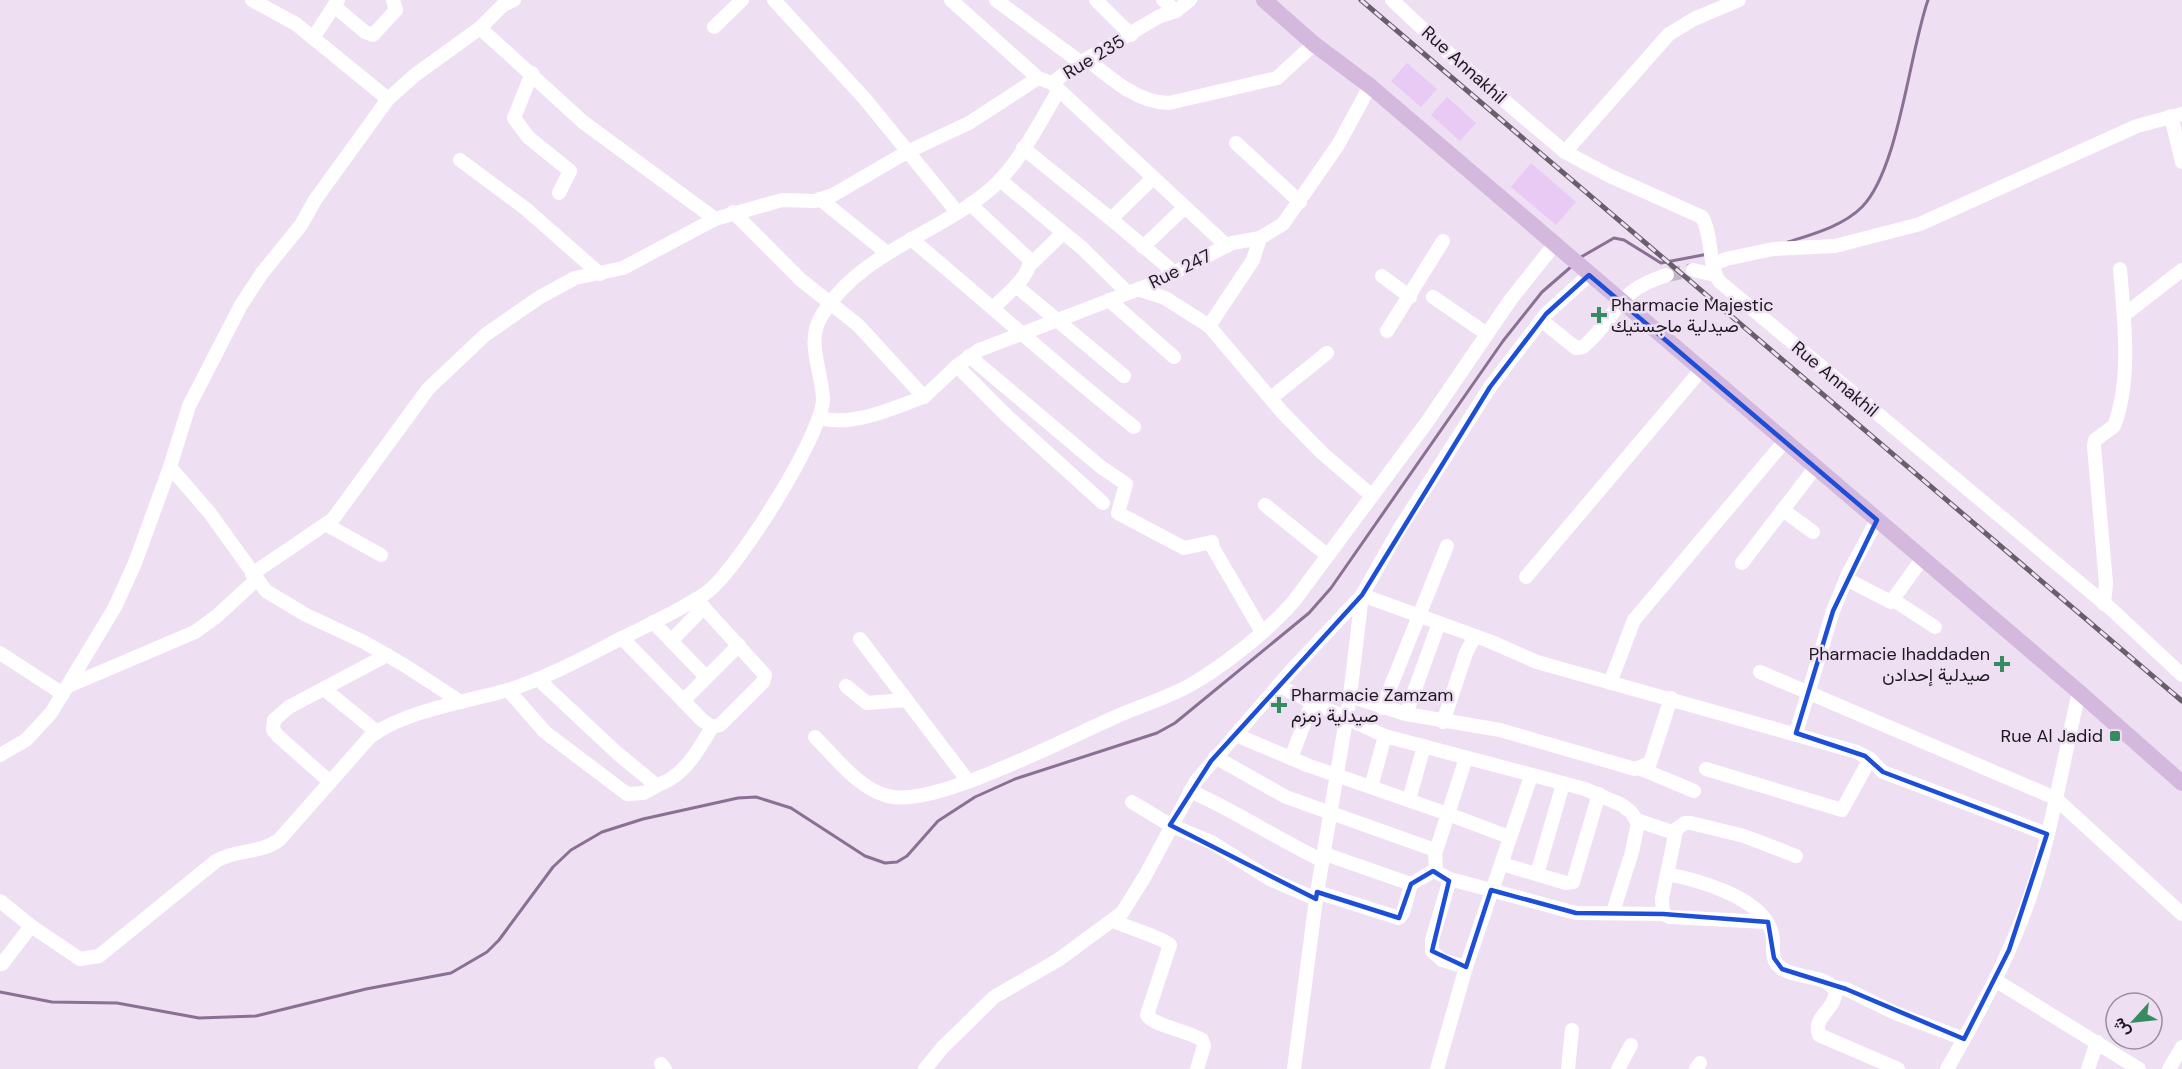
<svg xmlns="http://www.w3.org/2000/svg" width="2182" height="1069" font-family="'DM Sans',Vazirmatn,sans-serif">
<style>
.green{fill:#e9caf4}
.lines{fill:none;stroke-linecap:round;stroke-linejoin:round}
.stream{stroke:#8a7093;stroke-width:3}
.minor-tunnel{stroke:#c4b7c9;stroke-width:14;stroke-dasharray:14 7;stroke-linecap:butt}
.minor{stroke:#fff;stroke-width:14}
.major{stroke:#d4b8de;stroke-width:16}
.rail-casing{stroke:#685f6b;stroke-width:5}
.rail{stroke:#eedff3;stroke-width:3;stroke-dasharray:9;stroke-linecap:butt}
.marked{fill:none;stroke:#1d4ed8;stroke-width:4.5;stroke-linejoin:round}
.poi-dot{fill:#368c60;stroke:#eedff3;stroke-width:2}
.labels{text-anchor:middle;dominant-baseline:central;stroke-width:5;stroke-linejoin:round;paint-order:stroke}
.street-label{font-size:18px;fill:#1d181f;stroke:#eedff3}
.poi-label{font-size:18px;fill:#1d181f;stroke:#eedff3;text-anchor:start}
</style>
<rect width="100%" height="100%" fill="#eedff3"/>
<!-- green -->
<g class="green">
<polygon points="1407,63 1437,89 1421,107 1391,81"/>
<polygon points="1447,97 1476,123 1460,141 1431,115"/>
<polygon points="1531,163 1576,202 1556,225 1511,187"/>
</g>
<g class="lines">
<!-- stream -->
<g class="stream">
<path d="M 1788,242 C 1813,234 1843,226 1862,207 C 1899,169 1909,54 1928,0"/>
<polyline points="1581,257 1614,238 1624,240 1661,263 1708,254"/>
<polyline points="0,992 52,1002 117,1003 199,1018 256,1016 366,989 451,973 487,952 499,940 553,867 571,850 602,832 643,819 738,798 756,797 791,808 865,856 885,863 897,862 907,856 938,821 975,797 1015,779 1157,733 1175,723 1309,613 1331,588 1503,341 1542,292 1572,266"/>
</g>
<!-- minor-tunnel -->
<polyline class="minor-tunnel" points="1667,275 1693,270"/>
<!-- minor -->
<g class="minor">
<polyline points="252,0 296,24 388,99"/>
<polyline points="774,0 865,99 957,212"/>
<polyline points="951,0 1038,78"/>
<polyline points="996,0 1080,62"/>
<polyline points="1096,0 1131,35"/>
<polyline points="1163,0 1176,11"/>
<path d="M 1392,0 L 1455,59 L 1565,152 L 1610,176 L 1702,217 C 1713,236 1708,268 1720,282 L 2110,608 L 2182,675"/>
<polyline points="334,6 365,32 373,35 396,10 393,0"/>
<polyline points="714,27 742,0"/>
<polyline points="480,28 583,122 715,219"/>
<polyline points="313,38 338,0"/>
<path d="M 1087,59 C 1110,78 1138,103 1169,103 L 1277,78 L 1314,44"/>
<polyline points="532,73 514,118 528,137 570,171 559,193"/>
<polyline points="1059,90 1227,246"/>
<polyline points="2171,116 2182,162"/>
<polyline points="1236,143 1300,202"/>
<polyline points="1023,148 1111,219"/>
<polyline points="1565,152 1669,34 1694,19 1739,0"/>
<polyline points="460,160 526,209 600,274"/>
<polyline points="1153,178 1111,219 1175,273"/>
<polyline points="1000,180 1082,248 1127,292"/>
<polyline points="820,199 887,253"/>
<path d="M 970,204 L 1030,260 C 1029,278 1006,295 994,307"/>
<polyline points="733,212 801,280 858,325 924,397 957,366 979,350 1152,284 1232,243 1260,238 1283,224 1338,145 1370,86"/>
<path d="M 911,239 C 986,301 1058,367 1134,427"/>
<polyline points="1143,247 1185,207"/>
<polyline points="1714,264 1726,259 1773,249 1835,246 1920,224 2137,126 2182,114"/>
<polyline points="1030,265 1063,233"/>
<polyline points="1693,270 1715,275"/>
<polyline points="1382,276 1410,297"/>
<polyline points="1016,286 1124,376"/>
<polyline points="1138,289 1165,298 1209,326 1282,412 1322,453 1371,495"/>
<polyline points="1433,297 1487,334"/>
<polyline points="1109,300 1174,357"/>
<polyline points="2124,315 2182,270"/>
<path d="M 1541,320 L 1576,348 L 1583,347 C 1620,316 1612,292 1667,275"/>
<polyline points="1209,326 1253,260 1260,238"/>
<polyline points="1387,331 1443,241"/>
<polyline points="969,356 1101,467 1126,484 1118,513 1184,548 1212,542 1213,548 1262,632"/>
<polyline points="957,366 1008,417 1103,503"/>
<polyline points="1271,398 1327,353"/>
<path d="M 820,418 C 854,427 892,408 924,397"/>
<polyline points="170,467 209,512 266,591 306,615 364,642 404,665 461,702"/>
<polyline points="1265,505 1327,555"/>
<polyline points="1783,510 1813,532"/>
<polyline points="327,525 381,555"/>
<polyline points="1742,563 1815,468"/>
<polyline points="252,574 333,519 428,389 485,335 540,297 575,278 623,268 715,219 782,200 815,201 833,195 907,152 969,123 1038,78 1052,83 1073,67 1160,16 1176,11 1190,0"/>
<polyline points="1526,577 1701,370"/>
<polyline points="1846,579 1891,602 1922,559"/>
<polyline points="1895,601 1935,627"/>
<path d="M 2104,604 L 2106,583 L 2094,446 L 2095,440 L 2114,426 C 2132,380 2124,317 2120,269"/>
<polyline points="653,622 706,677"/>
<polyline points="622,638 702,720 712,727 720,725 763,682 765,675 696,599"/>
<polyline points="860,639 968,781"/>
<polyline points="671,641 704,607"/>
<polyline points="0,653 63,694"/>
<polyline points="1760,672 2055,798 2182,914"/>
<path d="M 538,679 L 617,753 L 656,785 C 683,779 699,749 712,727"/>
<polyline points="1610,683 1634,620 1784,442"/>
<polyline points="68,686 195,632 217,616 256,580"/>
<polyline points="846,686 867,703 905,700"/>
<polyline points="1278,686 1385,736 1585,789 1622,805 1631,812 1638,823 1632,852 1613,912"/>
<polyline points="324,689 377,732"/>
<polyline points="508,690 545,732 627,794 644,793 660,784"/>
<polyline points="1350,696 1406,714 1500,730 1635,769 1650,763 1671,698"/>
<polyline points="683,701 739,645"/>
<polyline points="1382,708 1447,546"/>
<polyline points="1406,714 1439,623"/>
<polyline points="1443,722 1466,653 1475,636"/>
<polyline points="1796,733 1833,611 1849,572 1877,520"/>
<polyline points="1236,735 1307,765 1448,814 1436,851"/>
<path d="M 815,737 C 836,758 862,793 893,797 C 941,804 1065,739 1113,718 C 1139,706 1168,698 1192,684 C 1226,664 1268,631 1294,601 L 1427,422 L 1511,299 L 1554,245"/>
<polyline points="0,755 26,740 51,713 115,607 135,563 170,467 189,406 241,305 262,273 301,225 315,200 388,99 415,75 480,28 503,5 514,0"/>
<polyline points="1215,757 1286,797 1435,850 1436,872 1450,879 1576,913 1663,914"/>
<polyline points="1291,758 1312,703"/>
<polyline points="1466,758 1448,814 1509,837"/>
<polyline points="1639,768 1694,791"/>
<polyline points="1706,769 1842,810 1870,759"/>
<polyline points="330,782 278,736 273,730 274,720 289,707 387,655"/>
<polyline points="1371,787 1385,736"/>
<path d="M 1190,791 C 1236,811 1277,839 1323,861"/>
<polyline points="1409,800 1424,746"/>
<polyline points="1132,802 1170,825 1211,842 1270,879 1316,899"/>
<polyline points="1636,820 1672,832 1685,823 1691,823 1744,836 1796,856"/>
<polyline points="1676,831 1662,898 1663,914 1670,917 1766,922"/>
<polyline points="1325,854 1411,884"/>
<polyline points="1502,864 1566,883 1573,882 1599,794"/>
<polyline points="1537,874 1563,784"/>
<path d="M 1667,874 C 1698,880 1762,897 1772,933 C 1775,945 1769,960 1781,968 C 1796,979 1825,974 1835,990 C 1838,1008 1812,1016 1819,1035 L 1898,1069"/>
<polyline points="1317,892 1399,918 1403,913 1411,884 1435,870"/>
<path d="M 0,901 L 31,926 L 80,959 L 99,956 L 216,861 C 236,849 260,854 279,840 L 369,738 C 399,712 470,701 508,690 C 547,678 583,658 620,639 C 648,625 679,611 706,593 C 736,572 823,434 823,399 C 822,370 805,342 822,315 C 861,251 940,234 993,187 C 1021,161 1039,123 1059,90 L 1052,83"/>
<path d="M 1113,921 C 1124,926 1165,939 1170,945 L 1147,1015 C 1155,1027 1188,1030 1202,1040 L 1204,1046 L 1197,1069"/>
<polyline points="0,962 2,964 31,926"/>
<polyline points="1466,967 1531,776"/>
<polyline points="1995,980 2139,1069"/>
<polyline points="1834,987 1846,989 1895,1013 1964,1039"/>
<polyline points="661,1064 665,1069"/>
<polyline points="925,1069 942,1048 994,997 1058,960 1122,913 1145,876 1196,781 1289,673 1362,595 1489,641 1537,662 1857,752 1870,759 1883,772 2047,834"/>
<polyline points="1294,1069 1316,899 1350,696 1362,595 1400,528 1490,387 1546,314 1589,275"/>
<polyline points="1437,1069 1466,967 1442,960 1432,951 1432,940 1450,879"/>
<polyline points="1568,1069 1572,1030"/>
<polyline points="1618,1069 1631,1045"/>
<polyline points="1696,1069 1700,1063"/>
<path d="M 1947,1069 C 1985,1003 2021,935 2041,861 C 2056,806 2066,748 2079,692"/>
<polyline points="2088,1069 2097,1042"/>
<polyline points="2169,1069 2182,1047"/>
</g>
<!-- major -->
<polyline class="major" points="1264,0 1314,44 1370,86 2079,692 2182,783"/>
<defs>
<polyline id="rail" points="1361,0 2182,701"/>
</defs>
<!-- rail casing -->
<use href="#rail" class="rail-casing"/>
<!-- rail -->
<use href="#rail" class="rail"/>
</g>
<!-- marked area -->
<path class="marked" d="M 1589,275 L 1877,520 L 1833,611 L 1796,733 L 1865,756 L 1883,772 L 2047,834 L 2009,950 L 1964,1039 L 1846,989 L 1782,969 L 1774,958 L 1768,922 L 1663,914 L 1576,913 L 1491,890 L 1466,967 L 1432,951 L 1449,881 L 1433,871 L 1411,884 L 1399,918 L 1317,892 L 1316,899 L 1170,825 L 1211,761 L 1362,595 L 1490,387 L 1546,314 Z"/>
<!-- markers -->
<g class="poi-dot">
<path d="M1596 306h6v6h6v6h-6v6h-6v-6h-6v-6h6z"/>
<path d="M1999 655h6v6h6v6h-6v6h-6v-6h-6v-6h6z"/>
<path d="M1276 696h6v6h6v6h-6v6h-6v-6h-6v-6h6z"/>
<rect x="2109" y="730" width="12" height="12" rx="3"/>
</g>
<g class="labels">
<!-- street labels -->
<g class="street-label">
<text transform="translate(1094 57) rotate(-31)">Rue 235</text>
<text transform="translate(1464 65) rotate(42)">Rue Annakhil</text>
<text transform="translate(1180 269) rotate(-26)">Rue 247</text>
<text transform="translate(1835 379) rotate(40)">Rue Annakhil</text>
</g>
<!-- poi labels -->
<g class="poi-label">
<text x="1611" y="305">Pharmacie Majestic<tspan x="1611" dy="21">صيدلية ماجستيك</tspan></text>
<text x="1990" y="654" text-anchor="end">Pharmacie Ihaddaden<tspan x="1990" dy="21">صيدلية إحدادن</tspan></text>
<text x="1291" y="695">Pharmacie Zamzam<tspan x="1291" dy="21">صيدلية زمزم</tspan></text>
<text x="2103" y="736" text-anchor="end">Rue Al Jadid</text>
</g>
</g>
<!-- north arrow -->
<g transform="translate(2134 1021) rotate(243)"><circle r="28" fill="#eedff3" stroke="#9a8f9e" stroke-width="1.5"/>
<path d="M0-4.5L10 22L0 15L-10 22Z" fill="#368c60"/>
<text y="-9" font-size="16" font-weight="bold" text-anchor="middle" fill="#1d181f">ش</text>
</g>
</svg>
